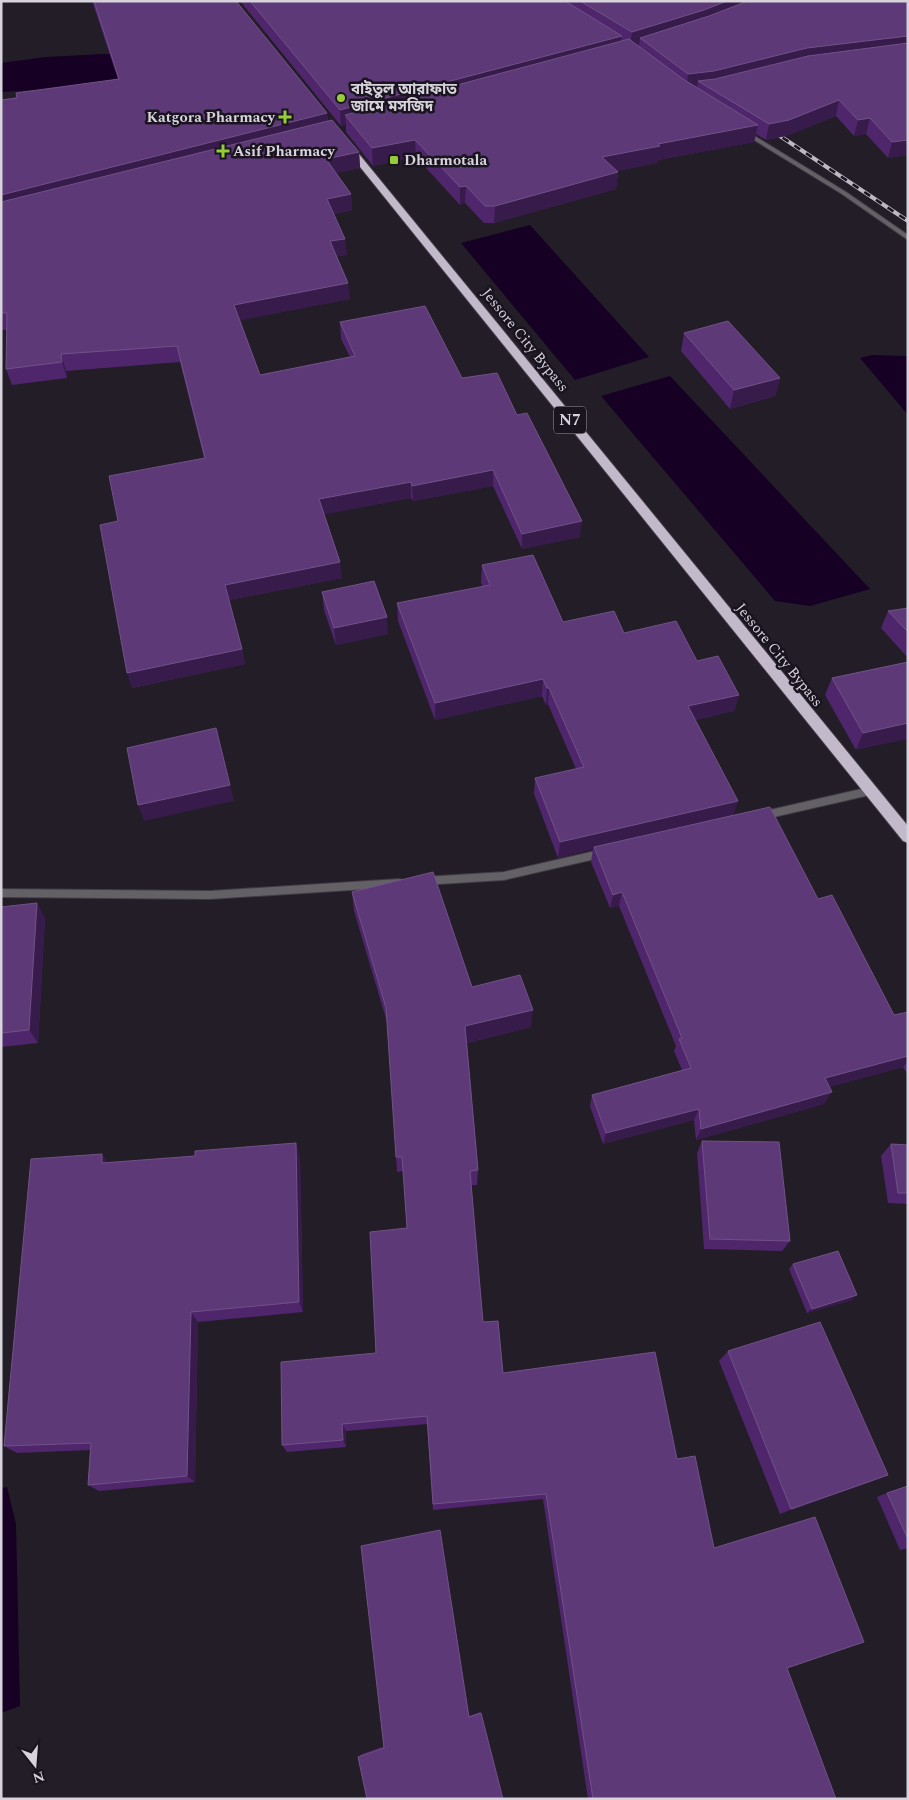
<svg xmlns="http://www.w3.org/2000/svg" width="909" height="1800" font-family="Spectral,'Noto Sans Bengali',serif">
<style>
.water{fill:#160125}
.lines{fill:none;stroke-linecap:round;stroke-linejoin:round}
.street-casing{stroke:#403a45;stroke-width:2}
.highway-casing{stroke:#403a45;stroke-width:2}
.street{fill:#636066;fill-rule:evenodd}
.highway{fill:#c2baca;fill-rule:evenodd}
.rail-casing{stroke:#bdb9c1;stroke-width:4}
.rail{stroke:#19141f;stroke-width:2.5;stroke-dasharray:7;stroke-linecap:butt}
.wall{fill:#4f266b}
.shaded-wall{fill:#371b4b}
.building{fill:#5e3977;stroke:#715187}
.poi-dot{fill:#97cc39;stroke:#19141f;stroke-width:2}
.labels{text-anchor:middle;dominant-baseline:central;stroke-width:5;stroke-linejoin:round;paint-order:stroke}
.far-poi-label{font-size:15px;font-weight:bold;fill:#d7d3db;stroke:#19141f;text-anchor:start}
.far-street-label{font-size:15px;fill:#d7d3db;stroke:#19141f}
.shield{fill:#19141f;stroke:#9e9aa3;stroke-width:1}
.shield-label{font-size:16px;font-weight:bold;fill:#d7d3db}
</style>
<rect width="100%" height="100%" fill="#231d28"/>
<!-- water -->
<g class="water">
<polygon points="103,54 121,54 120,82 67,88 1,92 1,63 46,57"/>
<polygon points="530,225 649,357 575,380 461,243"/>
<polygon points="872,355 908,356 908,415 860,358"/>
<polygon points="670,376 870,589 810,606 775,601 601,396"/>
<polygon points="7,1487 16,1524 20,1706 1,1713 1,1488"/>
</g>
<g class="lines">
<defs>
<g id="street">
<polygon points="743,129 846,192 908,235 908,240 842,194 741,132 740,131"/>
<polygon points="870,787 875,791 870,795 761,820 758,819 756,816 758,813 761,812"/>
<polygon points="604,849 607,850 609,853 607,856 604,857 504,880 423,885 419,884 418,881 419,878 423,877 504,872"/>
<polygon points="399,879 403,880 404,883 403,886 399,887 210,899 1,897 1,889 210,891"/>
</g>
<polygon id="highway" points="347,142 350,143 908,826 908,843 903,841 344,147 342,145"/>
</defs>
<!-- street casing -->
<use href="#street" class="street-casing"/>
<!-- highway casing -->
<use href="#highway" class="highway-casing"/>
<!-- street -->
<use href="#street" class="street"/>
<!-- highway -->
<use href="#highway" class="highway"/>
<defs>
<polyline id="rail" points="771,130 908,221"/>
</defs>
<!-- rail casing -->
<use href="#rail" class="rail-casing"/>
<!-- rail -->
<use href="#rail" class="rail"/>
</g>
<!-- wall -->
<g class="wall">
<polygon points="92,1 236,1 327,113 328,121 359,152 360,168 336,173 351,194 352,210 334,214 347,255 337,256 350,299 240,320 260,375 350,357 341,339 340,322 462,378 517,415 580,537 522,549 493,486 413,501 411,498 324,514 342,578 229,600 242,649 245,664 132,688 118,521 204,458 180,362 66,371 67,378 12,385 6,369 6,330 1,330 1,100 118,79"/>
<polygon points="240,1 908,1 908,155 888,158 866,134 854,136 836,116 786,136 766,140 756,134 754,142 658,160 657,163 617,171 618,172 616,189 494,223 484,223 465,203 460,205 416,157 373,166 346,132 346,124 341,126"/>
<polygon points="684,333 780,378 775,396 730,409 681,351"/>
<polygon points="482,565 563,622 624,633 697,661 739,695 734,711 695,720 733,815 818,899 894,1015 908,1012 908,1075 903,1067 829,1087 824,1104 696,1140 694,1120 603,1144 590,1106 592,1095 682,1070 674,1051 676,1046 619,906 610,908 591,862 593,849 558,858 534,794 535,778 576,769 548,704 546,705 542,696 435,720 398,621 397,603 483,587 481,583"/>
<polygon points="322,592 388,634 336,645 324,610"/>
<polygon points="908,608 908,658 881,628 888,611"/>
<polygon points="908,662 856,750 825,695 832,678"/>
<polygon points="352,892 472,987 531,1027 467,1043 478,1170 477,1185 471,1185 483,1322 503,1373 677,1459 714,1548 787,1668 836,1799 588,1799 543,1499 433,1510 427,1424 346,1431 346,1447 287,1452 282,1445 376,1353 407,1228 403,1171 397,1172 387,1022 354,911"/>
<polygon points="1,907 45,918 38,1043 1,1047"/>
<polygon points="702,1141 790,1241 782,1251 704,1249 697,1153"/>
<polygon points="891,1144 908,1145 908,1204 888,1203 881,1156"/>
<polygon points="300,1157 303,1312 198,1322 195,1482 99,1491 88,1485 90,1450 17,1453 4,1446 108,1163"/>
<polygon points="793,1264 852,1300 807,1313 789,1269"/>
<polygon points="728,1351 873,1481 780,1514 719,1361"/>
<polygon points="908,1486 908,1548 900,1550 877,1497 887,1493"/>
<polygon points="480,1712 481,1713 358,1757 362,1754"/>
</g>
<!-- shaded-wall -->
<g class="shaded-wall">
<polygon points="727,1 766,1 640,38 639,45 630,48 632,32"/>
<polygon points="622,36 620,51 345,115 346,124 341,126 340,110"/>
<polygon points="908,36 908,51 709,87 698,81 697,89 686,90 688,74 807,48"/>
<polygon points="839,100 836,116 786,136 766,140 769,124"/>
<polygon points="327,113 328,129 1,212 1,195"/>
<polygon points="870,118 866,134 854,136 858,120"/>
<polygon points="758,125 754,142 658,160 657,163 600,174 602,157 658,144"/>
<polygon points="415,140 416,157 373,166 372,148"/>
<polygon points="908,140 908,155 888,158 892,142"/>
<polygon points="359,152 360,168 328,175 326,159"/>
<polygon points="618,172 616,189 494,223 495,206"/>
<polygon points="466,186 465,203 460,205 460,187"/>
<polygon points="351,194 352,210 329,215 327,199"/>
<polygon points="345,239 347,255 332,257 330,241"/>
<polygon points="348,283 350,299 237,321 234,305"/>
<polygon points="61,354 66,371 67,378 62,362"/>
<polygon points="780,378 775,396 730,409 734,390"/>
<polygon points="493,470 493,486 413,501 412,486"/>
<polygon points="411,482 411,498 321,515 319,499"/>
<polygon points="582,521 580,537 522,549 522,534"/>
<polygon points="340,562 342,578 228,600 225,585"/>
<polygon points="387,617 388,634 336,645 334,628"/>
<polygon points="242,649 245,664 132,688 127,673"/>
<polygon points="543,679 542,696 435,720 435,703"/>
<polygon points="547,688 549,688 548,704 546,705"/>
<polygon points="739,695 734,711 684,722 688,706"/>
<polygon points="908,723 908,739 856,750 863,733"/>
<polygon points="216,728 234,801 144,821 138,805"/>
<polygon points="738,801 733,817 594,847 593,849 558,858 560,842"/>
<polygon points="622,892 619,906 610,908 613,895"/>
<polygon points="37,903 45,918 38,1043 29,1030"/>
<polygon points="533,1010 531,1027 465,1043 465,1026"/>
<polygon points="908,1056 908,1061 903,1067 818,1090 825,1078"/>
<polygon points="832,1092 824,1104 696,1140 701,1129"/>
<polygon points="699,1109 694,1120 603,1144 606,1133"/>
<polygon points="296,1143 300,1157 303,1312 299,1302"/>
<polygon points="102,1154 111,1168 102,1163"/>
<polygon points="857,1295 852,1300 807,1313 812,1309"/>
<polygon points="191,1312 198,1322 195,1482 187,1476"/>
<polygon points="342,1424 346,1431 346,1447 343,1440"/>
<polygon points="888,1475 873,1481 780,1514 791,1509"/>
</g>
<!-- building -->
<g class="building">
<polygon points="94,1 236,1 327,113 1,195 1,100 17,98 16,93 119,79"/>
<polygon points="250,1 565,1 622,36 340,110"/>
<polygon points="580,1 727,1 704,10 632,32"/>
<polygon points="748,1 908,1 908,36 807,48 714,71 688,74 640,38 709,16"/>
<polygon points="629,39 683,79 758,125 658,144 660,146 602,157 618,172 495,206 485,206 466,186 460,187 415,140 372,148 345,115"/>
<polygon points="908,43 908,140 892,142 870,118 858,120 839,100 789,120 769,124 698,81 715,79 808,56"/>
<polygon points="332,120 359,152 326,159 351,194 327,199 345,239 330,241 348,283 234,305 260,375 355,356 340,322 425,306 462,378 497,373 517,415 527,413 582,521 522,534 493,470 412,486 411,482 319,499 340,562 225,585 242,649 127,673 100,525 118,521 109,476 205,458 177,346 61,354 62,362 6,369 7,313 1,313 1,202"/>
<polygon points="728,321 780,378 734,390 684,333"/>
<polygon points="533,555 563,622 614,611 624,633 676,621 697,661 718,656 739,695 688,706 738,801 560,842 535,778 584,767 549,688 547,688 543,679 435,703 397,603 490,585 482,565"/>
<polygon points="374,581 387,617 334,628 322,592"/>
<polygon points="908,608 908,632 888,611"/>
<polygon points="908,662 908,723 863,733 832,678"/>
<polygon points="216,728 230,785 138,805 127,748"/>
<polygon points="770,807 818,899 832,895 894,1015 908,1012 908,1056 825,1078 832,1092 701,1129 699,1109 606,1133 592,1095 691,1068 679,1039 682,1038 622,892 613,895 594,847"/>
<polygon points="433,872 472,987 520,975 533,1010 465,1026 478,1170 470,1171 483,1322 498,1321 503,1373 655,1352 677,1459 695,1456 714,1548 815,1517 864,1642 787,1668 836,1799 593,1799 546,1494 433,1504 427,1416 342,1424 343,1440 282,1445 281,1362 376,1353 370,1232 407,1228 402,1157 396,1157 386,1008 352,892"/>
<polygon points="37,903 29,1030 1,1033 1,907"/>
<polygon points="702,1141 779,1142 790,1241 710,1239"/>
<polygon points="296,1143 299,1302 191,1312 187,1476 88,1485 91,1443 4,1446 31,1159 102,1154 102,1163 195,1156 195,1151"/>
<polygon points="891,1144 908,1145 908,1193 898,1193"/>
<polygon points="838,1251 857,1295 812,1309 793,1264"/>
<polygon points="820,1322 888,1475 791,1509 728,1351"/>
<polygon points="908,1486 908,1539 887,1493"/>
<polygon points="440,1530 469,1717 481,1713 503,1799 367,1799 358,1757 384,1748 361,1546"/>
</g>
<!-- markers -->
<g class="poi-dot">
<circle cx="341" cy="98" r="5"/>
<path d="M282.5 109.5h5v5h5v5h-5v5h-5v-5h-5v-5h5z"/>
<path d="M220.5 143.5h5v5h5v5h-5v5h-5v-5h-5v-5h5z"/>
<rect x="389" y="155" width="10" height="10" rx="2.5"/>
</g>
<g class="labels">
<!-- far-poi labels -->
<g class="far-poi-label">
<text x="351" y="89">বাইতুল আরাফাত<tspan x="351" dy="17">জামে মসজিদ</tspan></text>
<text x="275" y="117" text-anchor="end">Katgora Pharmacy</text>
<text x="233" y="151">Asif Pharmacy</text>
<text x="404" y="160">Dharmotala</text>
</g>
<!-- far-street labels -->
<g class="far-street-label">
<text transform="translate(525 340) rotate(51)">Jessore City Bypass</text>
<text transform="translate(779 655) rotate(51)">Jessore City Bypass</text>
</g>
<!-- shield labels -->
<rect class="shield" x="554" y="406.5" width="32" height="27" rx="4"/>
<g class="shield-label">
<text x="570" y="420">N7</text>
</g>
</g>
<!-- border -->
<rect width="909" height="1800" fill="none" stroke="#d7d3db" stroke-width="5"/>
<!-- north arrow -->
<g transform="translate(35 1765) rotate(163)" stroke="#19141f" stroke-width="4" paint-order="stroke">
<path d="M0-4L9 19L0 12L-9 19Z" fill="#d7d3db"/>
<text y="-8" font-size="14" font-weight="bold" text-anchor="middle" fill="#d7d3db">N</text>
</g>
</svg>
